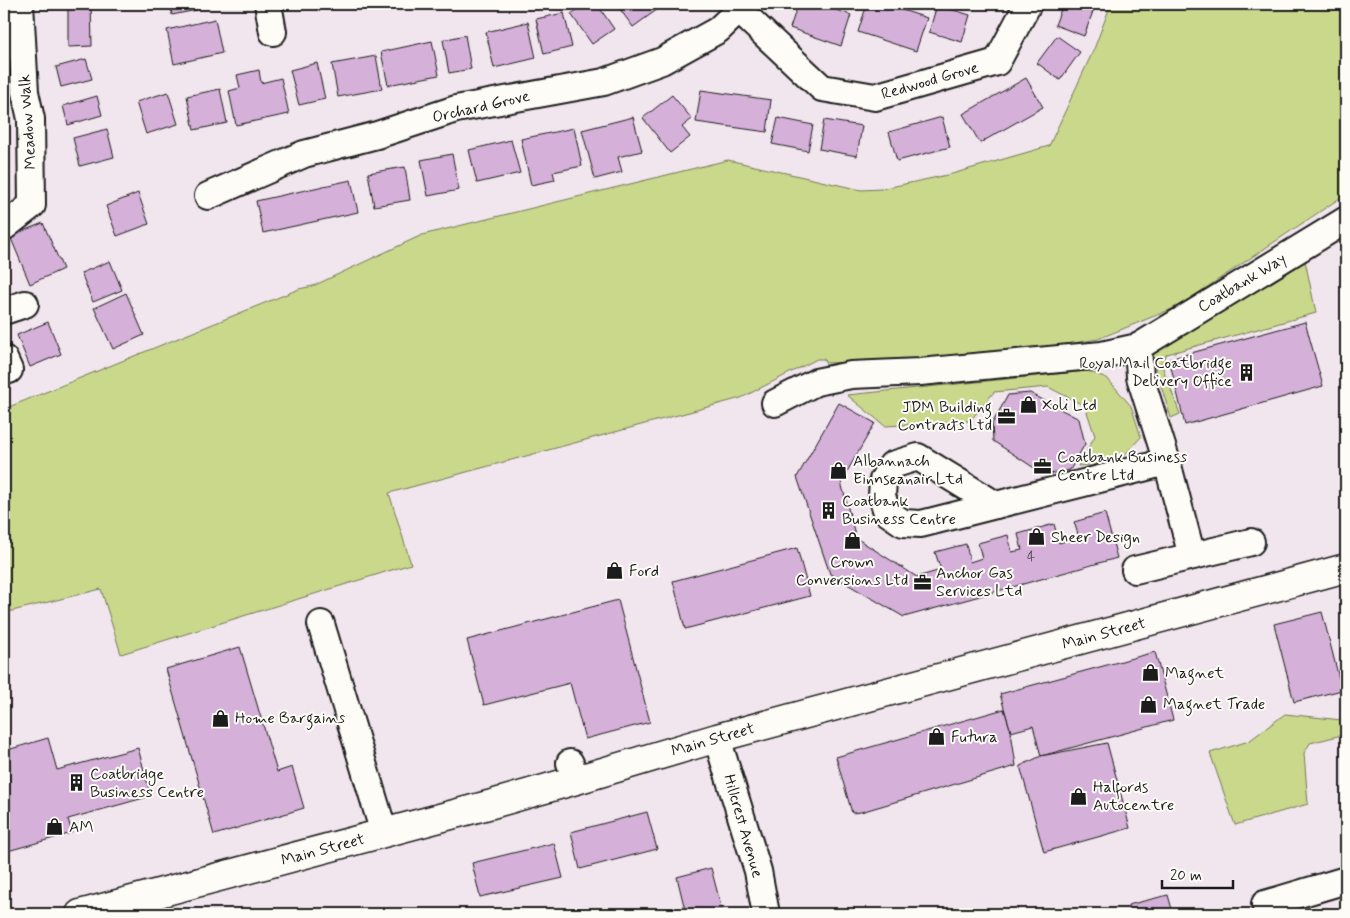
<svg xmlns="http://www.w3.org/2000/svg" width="1350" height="918" font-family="Mynerve,sans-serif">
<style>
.green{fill:#cad88c;stroke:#737a54}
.building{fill:#d5b0d9;stroke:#1c1c1c}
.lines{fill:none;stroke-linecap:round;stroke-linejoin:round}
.minor-casing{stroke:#1c1c1c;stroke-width:30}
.major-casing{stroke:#1c1c1c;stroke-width:31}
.minor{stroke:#fdfcf7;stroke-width:26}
.major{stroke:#fdfcf7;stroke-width:28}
.labels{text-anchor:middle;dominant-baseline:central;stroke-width:4;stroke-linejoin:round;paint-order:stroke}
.number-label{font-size:14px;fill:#4a414b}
.street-label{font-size:16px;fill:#1c1c1c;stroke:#fdfcf7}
.poi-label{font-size:16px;fill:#1c1c1c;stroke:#fdfcf7;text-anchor:start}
</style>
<rect width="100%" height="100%" fill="#f1e5ee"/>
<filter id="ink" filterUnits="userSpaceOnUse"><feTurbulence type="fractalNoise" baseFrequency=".02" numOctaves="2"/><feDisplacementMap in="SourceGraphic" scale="10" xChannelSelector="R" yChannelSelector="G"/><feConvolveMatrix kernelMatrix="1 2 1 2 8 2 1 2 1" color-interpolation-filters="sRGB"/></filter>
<g filter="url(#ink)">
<!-- green -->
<g class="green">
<polygon points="1111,4 1346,4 1346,194 1179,306 1098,339 989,357 825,363 824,359 817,359 741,398 389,493 411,564 121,654 101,589 4,613 4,409 299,289 313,286 422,235 728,160 861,190 881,189 952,174 1049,146 1094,49"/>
<polygon points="1303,251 1316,313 1167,354 1161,363 1180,414 1171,418 1151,354"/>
<polygon points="1087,371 1107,378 1131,406 1141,437 1118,462 1078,466 1095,436 1085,406 1048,387 994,392 970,421 885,426 847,395"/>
<polygon points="1285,714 1342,720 1346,718 1346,734 1310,743 1304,753 1308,804 1235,825 1210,753 1249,741"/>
</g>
<!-- building -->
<g class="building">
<polygon points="170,4 196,4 197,10 172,15"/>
<polygon points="586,4 597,4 614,29 592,44 571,14"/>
<polygon points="616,4 665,4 633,27"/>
<polygon points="798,4 818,4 851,15 841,46 790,28"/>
<polygon points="867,4 884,4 927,18 916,51 858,32"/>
<polygon points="1063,4 1089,4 1095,6 1084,36 1055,25"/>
<polygon points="68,5 91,5 92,46 68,47"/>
<polygon points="937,5 970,15 962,42 929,32"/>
<polygon points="564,13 572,47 544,54 536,19"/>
<polygon points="215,19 222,53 174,64 167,30"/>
<polygon points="528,22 536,58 494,68 486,32"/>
<polygon points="465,35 471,69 449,73 443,40"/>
<polygon points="1057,36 1080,52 1060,80 1037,63"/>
<polygon points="432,41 439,75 388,85 381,52"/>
<polygon points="376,56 382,89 338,97 332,64"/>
<polygon points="86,59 92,79 61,87 56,67"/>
<polygon points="317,63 325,99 299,105 290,70"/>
<polygon points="259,70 261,83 281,78 289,114 236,125 229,91 240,88 237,75"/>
<polygon points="1026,78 1043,107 980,143 963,114"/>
<polygon points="220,89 227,123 194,130 187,96"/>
<polygon points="701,90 771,100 767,132 696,122"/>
<polygon points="168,92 178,124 146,134 136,102"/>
<polygon points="672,95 692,119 682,127 690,137 670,153 643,118"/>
<polygon points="97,96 102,115 68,125 63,106"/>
<polygon points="633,117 642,151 618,157 622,172 595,179 582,130"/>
<polygon points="942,117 950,147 897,161 889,132"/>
<polygon points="778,118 813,125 808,151 772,144"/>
<polygon points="824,120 862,126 857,156 819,149"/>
<polygon points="574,128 582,166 553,172 555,180 531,185 521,139"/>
<polygon points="107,129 114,157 80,166 73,138"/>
<polygon points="511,140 520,173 477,183 469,150"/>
<polygon points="452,154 459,190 428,196 421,160"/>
<polygon points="405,167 410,200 374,206 368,173"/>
<polygon points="351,180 358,212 263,233 256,201"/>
<polygon points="138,193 149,224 117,236 106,206"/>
<polygon points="43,223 63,269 30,284 10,236"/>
<polygon points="110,261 122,290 93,302 81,273"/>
<polygon points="126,293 144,335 113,349 94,308"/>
<polygon points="48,322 61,354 30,367 17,335"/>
<polygon points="1305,322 1323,386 1185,425 1169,359"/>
<polygon points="1030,393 1079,419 1085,444 1070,470 1045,475 993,441 992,424 1008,395"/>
<polygon points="839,403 875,423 841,482 856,538 917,577 941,570 935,552 966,544 970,562 982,558 978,543 1008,535 1012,552 1022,550 1018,534 1054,524 1059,543 1079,537 1074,522 1105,513 1117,558 904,617 830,574 797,477"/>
<polygon points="797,548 810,596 685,629 673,581"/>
<polygon points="618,600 650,722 585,739 570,683 484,705 467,640"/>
<polygon points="1322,612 1342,690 1294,702 1274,624"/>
<polygon points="240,647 277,772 292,767 304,808 214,835 166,669"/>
<polygon points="1155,652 1173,720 1041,756 1033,726 1011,732 1000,694"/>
<polygon points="1004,709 1011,732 1016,766 861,812 852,813 836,757"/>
<polygon points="48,738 57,770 138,748 151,796 68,819 72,833 4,852 4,751"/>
<polygon points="1107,743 1130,828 1044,852 1020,766 1041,756"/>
<polygon points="647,812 657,849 580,869 571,832"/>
<polygon points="554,843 563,878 480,897 472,863"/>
<polygon points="711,868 723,914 686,914 677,877"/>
<polygon points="1168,895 1173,913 1179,911 1180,914 1130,914 1128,905"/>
</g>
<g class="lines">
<defs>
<g id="minor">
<polyline points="268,4 273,32"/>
<polyline points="739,10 822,88 875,97 997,62 1028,4"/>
<polyline points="208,196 304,154 377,135 456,109 604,82 662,61 718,30 745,4"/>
<polyline points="4,227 32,205 31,119 25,92 20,4"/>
<polyline points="4,311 25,304"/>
<polyline points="4,359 9,370"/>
<polyline points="775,403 816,382 851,375 920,372 1102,355 1138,347"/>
<polygon points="918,457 996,505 921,524 903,523 887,512 882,496 883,480 892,465"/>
<polyline points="1167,462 1192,556"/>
<polyline points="996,505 1167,462 1140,377 1138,347 1346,220"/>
<polyline points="1135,570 1251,542"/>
<polyline points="321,624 384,833"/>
<polyline points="717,738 758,871 766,914"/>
<polyline points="570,763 576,780"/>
<polyline points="1265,904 1346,880"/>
</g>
<polyline id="major" points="80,914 492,804 576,780 717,738 1346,568"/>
</defs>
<!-- minor casing -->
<use href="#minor" class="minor-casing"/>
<!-- major casing -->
<use href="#major" class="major-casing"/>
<!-- minor -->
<use href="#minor" class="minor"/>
<!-- major -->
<use href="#major" class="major"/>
</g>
</g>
<!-- icons -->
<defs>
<symbol id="building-bare" viewBox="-9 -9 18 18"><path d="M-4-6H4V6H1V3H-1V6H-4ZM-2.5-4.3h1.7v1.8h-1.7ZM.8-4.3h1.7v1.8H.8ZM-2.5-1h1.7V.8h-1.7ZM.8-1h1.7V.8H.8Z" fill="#1c1c1c" stroke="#fdfcf7" stroke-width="2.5" paint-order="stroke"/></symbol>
<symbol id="shop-bare" viewBox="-9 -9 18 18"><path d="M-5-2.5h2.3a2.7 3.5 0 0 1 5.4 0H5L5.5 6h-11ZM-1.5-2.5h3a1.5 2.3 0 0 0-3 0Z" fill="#1c1c1c" stroke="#fdfcf7" stroke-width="2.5" paint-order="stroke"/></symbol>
<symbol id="office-bare" viewBox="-9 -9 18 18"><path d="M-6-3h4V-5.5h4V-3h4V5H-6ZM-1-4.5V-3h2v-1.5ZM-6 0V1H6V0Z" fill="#1c1c1c" stroke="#fdfcf7" stroke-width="2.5" paint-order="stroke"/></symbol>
</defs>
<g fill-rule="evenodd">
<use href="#building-bare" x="1234" y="360" width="25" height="25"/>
<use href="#shop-bare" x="1016" y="392" width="25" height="25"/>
<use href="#office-bare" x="994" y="404" width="25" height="25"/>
<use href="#office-bare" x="1030" y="454" width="25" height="25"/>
<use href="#shop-bare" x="826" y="458" width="25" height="25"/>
<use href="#building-bare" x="816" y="498" width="25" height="25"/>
<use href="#shop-bare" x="1024" y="524" width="25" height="25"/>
<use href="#shop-bare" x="840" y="528" width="25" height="25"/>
<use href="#shop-bare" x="602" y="558" width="25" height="25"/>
<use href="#office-bare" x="910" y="570" width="25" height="25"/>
<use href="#shop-bare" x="1138" y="660" width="25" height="25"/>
<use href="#shop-bare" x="1136" y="692" width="25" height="25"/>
<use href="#shop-bare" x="208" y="706" width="25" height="25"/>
<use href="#shop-bare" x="924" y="724" width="25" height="25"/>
<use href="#building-bare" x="64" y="770" width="25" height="25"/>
<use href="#shop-bare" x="1066" y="784" width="25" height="25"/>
<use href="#shop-bare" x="42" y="814" width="25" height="25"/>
</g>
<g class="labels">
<!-- number labels -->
<g class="number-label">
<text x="1031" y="557">4</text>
</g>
<!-- street labels -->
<g class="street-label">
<text transform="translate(930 81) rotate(-16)">Redwood Grove</text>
<text transform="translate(481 107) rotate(-13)">Orchard Grove</text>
<text transform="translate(28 122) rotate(-94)">Meadow Walk</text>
<text transform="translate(1242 283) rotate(-31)">Coatbank Way</text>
<text transform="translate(1104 634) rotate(-15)">Main Street</text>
<text transform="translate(713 740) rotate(-16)">Main Street</text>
<text transform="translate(743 826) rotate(74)">Hillcrest Avenue</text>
<text transform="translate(323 850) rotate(-15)">Main Street</text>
</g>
<!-- poi labels -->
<g class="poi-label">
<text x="1232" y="363" text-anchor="end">Royal Mail Coatbridge<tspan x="1232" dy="18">Delivery Office</tspan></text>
<text x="1042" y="405">Xoli Ltd</text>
<text x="992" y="407" text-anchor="end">JDM Building<tspan x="992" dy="18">Contracts Ltd</tspan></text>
<text x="1057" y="457">Coatbank Business<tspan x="1057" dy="18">Centre Ltd</tspan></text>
<text x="853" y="461">Albannach<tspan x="853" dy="18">Einnseanair Ltd</tspan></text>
<text x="842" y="501">Coatbank<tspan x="842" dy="18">Business Centre</tspan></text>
<text x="1051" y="537">Sheer Design</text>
<text x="852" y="562" text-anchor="middle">Crown<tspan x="852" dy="18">Conversions Ltd</tspan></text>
<text x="629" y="571">Ford</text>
<text x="936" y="573">Anchor Gas<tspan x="936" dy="18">Services Ltd</tspan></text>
<text x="1165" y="673">Magnet</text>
<text x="1163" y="704">Magnet Trade</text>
<text x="235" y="718">Home Bargains</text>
<text x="951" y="737">Futura</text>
<text x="90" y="774">Coatbridge<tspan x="90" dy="18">Business Centre</tspan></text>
<text x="1093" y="787">Halfords<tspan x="1093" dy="18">Autocentre</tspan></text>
<text x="69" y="827">AM</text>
</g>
</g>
<!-- margin -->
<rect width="1350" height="918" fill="none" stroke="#fdfcf7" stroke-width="20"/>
<rect x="10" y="10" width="1330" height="898" fill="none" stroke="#1c1c1c" stroke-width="2" filter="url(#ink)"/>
<!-- scale -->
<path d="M1162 880v8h71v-8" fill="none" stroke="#1c1c1c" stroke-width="2.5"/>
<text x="1170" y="880" font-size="15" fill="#1c1c1c" stroke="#fdfcf7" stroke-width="4" paint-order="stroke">20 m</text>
</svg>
